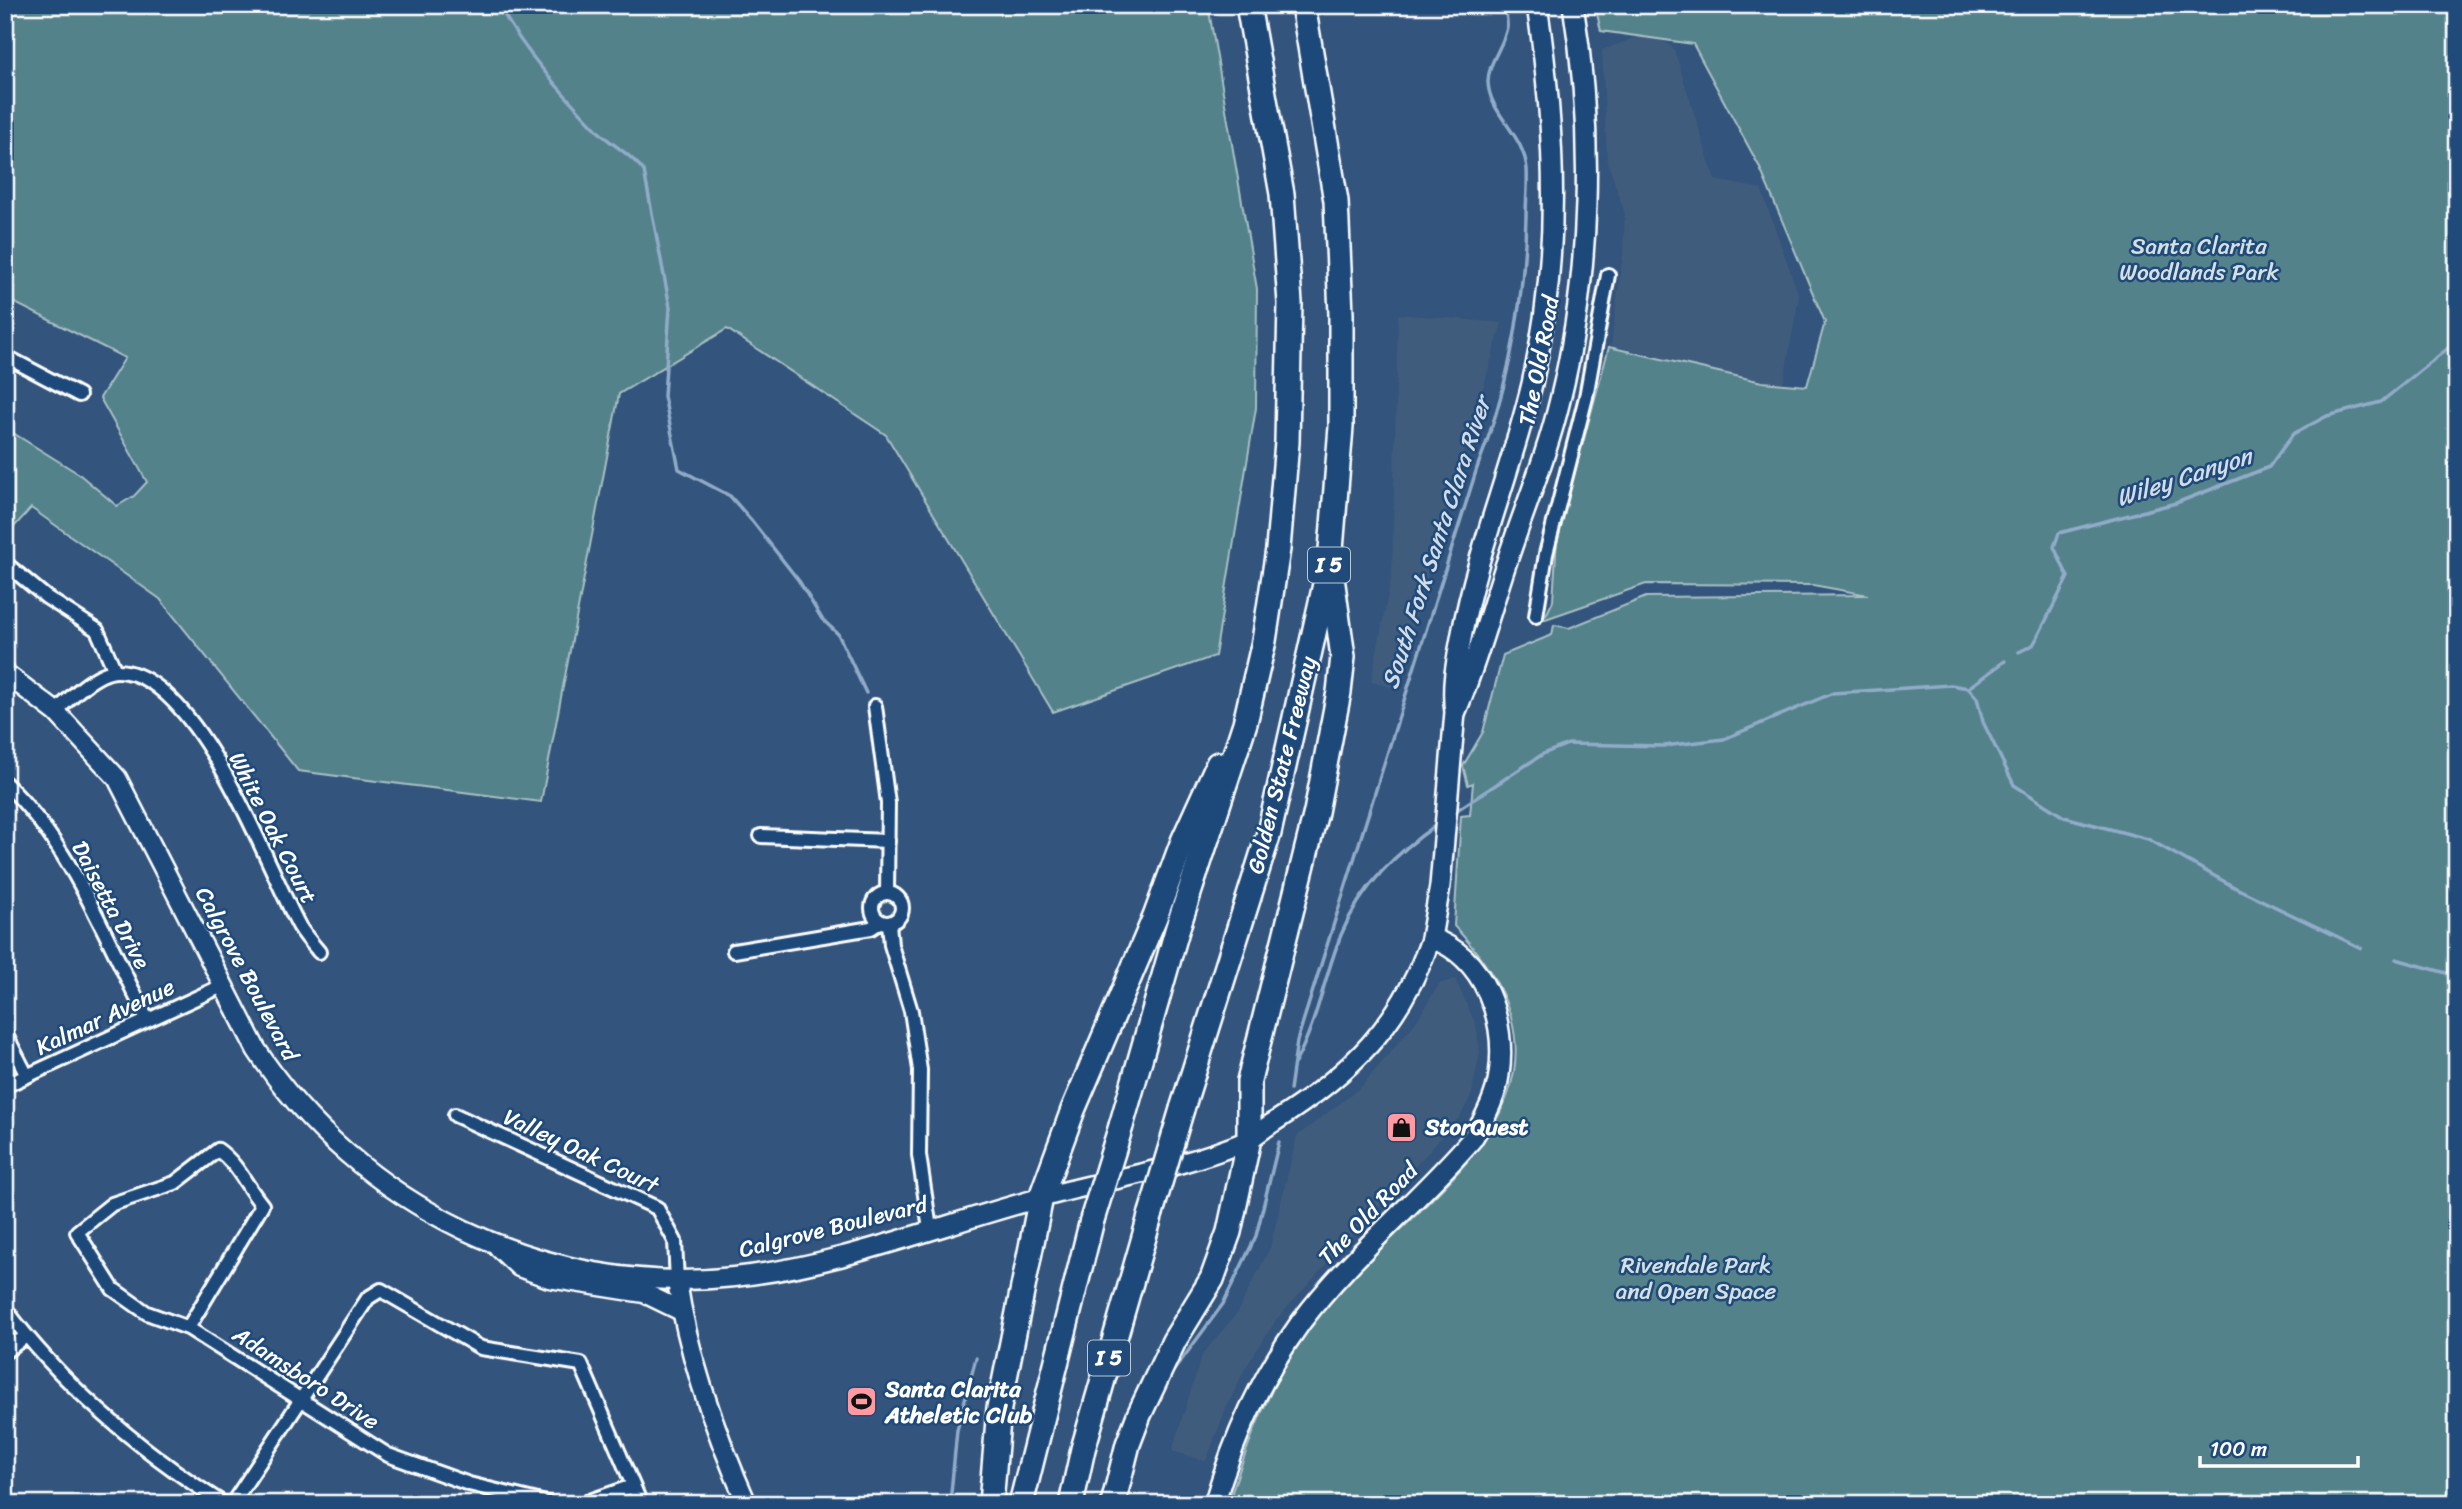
<svg xmlns="http://www.w3.org/2000/svg" width="2462" height="1509" font-family="Sriracha,sans-serif">
<style>
.built{fill:#415c7d}
.green{fill:#53828b;stroke:#a9c0c5;stroke-width:2}
.lines{fill:none;stroke-linecap:round;stroke-linejoin:round}
.stream{stroke:#91acc8;stroke-width:3.5}
.street-casing{stroke:#fff;stroke-width:18}
.secondary-casing{stroke:#fff;stroke-width:23}
.primary-casing{stroke:#fff;stroke-width:24}
.highway-casing{stroke:#fff;stroke-width:28}
.street{stroke:#1f4a7a;stroke-width:12}
.secondary{stroke:#1f4a7a;stroke-width:18}
.primary{stroke:#1f4a7a;stroke-width:19}
.highway{stroke:#1f4a7a;stroke-width:23}
.highway-bridge-casing{stroke:#fff;stroke-width:28;stroke-linecap:butt}
.highway-bridge{stroke:#1f4a7a;stroke-width:23}
.labels{text-anchor:middle;dominant-baseline:central;stroke-width:5;stroke-linejoin:round;paint-order:stroke}
.shield{fill:#1f4a7a;stroke:#bcc9d7;stroke-width:2}
.shield-label{font-size:21px;font-weight:bold;fill:#fff}
.park-label{font-size:23px;fill:#d4e0e2;stroke:#1f4a7a}
.street-label{font-size:23px;fill:#fff;stroke:#1f4a7a}
.poi-label{font-size:23px;font-weight:bold;fill:#fff;stroke:#1f4a7a;text-anchor:start}
.water-label{font-size:24px;font-style:italic;fill:#d1dce8;stroke:#1f4a7a}
</style>
<rect width="100%" height="100%" fill="#33547c"/>
<filter id="ink" filterUnits="userSpaceOnUse"><feTurbulence type="fractalNoise" baseFrequency=".0143" numOctaves="2"/><feDisplacementMap in="SourceGraphic" scale="14" xChannelSelector="R" yChannelSelector="G"/><feConvolveMatrix kernelMatrix="1 2 1 2 8 2 1 2 1" color-interpolation-filters="sRGB"/></filter>
<g filter="url(#ink)">
<!-- built -->
<g class="built">
<polygon points="1651,32 1674,49 1715,180 1761,189 1799,296 1783,386 1611,345 1623,254 1625,214 1607,160 1602,50"/>
<polygon points="1398,314 1502,323 1395,688 1371,682 1392,574"/>
<polygon points="1455,979 1476,1025 1480,1052 1471,1097 1459,1118 1276,1320 1246,1367 1226,1408 1206,1461 1172,1451 1202,1355 1237,1313 1270,1248 1297,1136 1360,1088 1416,1022 1439,984"/>
</g>
<!-- green -->
<g class="green">
<polygon points="5,5 1208,5 1257,289 1256,408 1215,656 1053,712 886,435 727,329 619,394 541,802 298,771 160,599 31,508 5,537 5,428 79,474 117,506 134,496 147,482 100,398 125,358 5,298"/>
<path d="M 1595,5 L 2457,5 L 2457,1504 L 1228,1504 C 1249,1439 1272,1377 1314,1322 C 1409,1195 1620,1102 1454,926 L 1461,816 L 1470,815 L 1473,783 L 1468,785 L 1463,766 L 1483,732 L 1503,655 L 1552,635 L 1554,625 L 1569,628 L 1646,597 L 1868,595 L 1813,585 L 1646,584 L 1534,623 L 1546,615 L 1553,601 L 1557,538 L 1609,347 L 1762,382 L 1807,386 L 1825,322 L 1759,166 L 1693,44 L 1601,31 Z"/>
</g>
<g class="lines">
<!-- stream -->
<g class="stream">
<path d="M 499,5 C 523,51 563,94 599,132 C 613,146 631,154 644,171 L 670,307 L 664,396 L 679,469 L 730,496 L 752,521 L 799,581 L 822,619 L 838,634 L 866,693"/>
<polyline points="2019,652 2033,645 2037,638 2068,577 2054,547 2059,533 2176,503 2269,467 2293,434 2327,416 2381,402 2457,341"/>
<polyline points="1968,688 2005,661"/>
<polyline points="1454,812 1543,754 1568,744 1664,746 1724,739 1833,693 1951,685 1968,688 1977,698 1983,722 2014,785 2064,817 2148,839 2236,888 2361,948"/>
<polyline points="2396,959 2457,976"/>
<path d="M 1295,1063 C 1317,1023 1324,977 1341,935 C 1362,885 1396,853 1439,823"/>
<path d="M 1290,1090 L 1297,1041 L 1477,468 C 1509,388 1524,303 1526,217 C 1526,201 1528,184 1527,169 C 1524,134 1489,114 1488,82 C 1488,62 1504,46 1507,27 C 1508,20 1505,12 1505,5"/>
<polyline points="1169,1377 1223,1304 1256,1236 1279,1142"/>
<polyline points="950,1504 957,1430 976,1358"/>
</g>
<defs>
<g id="street">
<polyline points="5,356 79,395"/>
<polyline points="5,563 46,597 97,630 115,671"/>
<polyline points="1536,616 1546,554 1586,397 1608,275"/>
<polyline points="875,706 888,803 887,893"/>
<path d="M 56,712 C 69,698 97,671 117,671 C 197,672 265,862 297,922 C 302,933 312,943 319,952"/>
<path d="M 5,783 C 72,846 106,939 147,1019"/>
<polyline points="761,836 888,841"/>
<circle cx="887" cy="908" r="15"/>
<polyline points="889,923 891,945 911,1011 920,1070 919,1155 930,1229"/>
<polyline points="734,951 871,928 880,922"/>
<polyline points="5,1033 27,1076"/>
<polyline points="5,1086 222,986"/>
<polyline points="455,1115 657,1208 675,1241 677,1281"/>
<path d="M 5,1308 C 64,1388 141,1451 224,1504"/>
<path d="M 188,1328 L 262,1205 C 246,1186 238,1164 218,1150 L 175,1183 L 112,1204 L 77,1232 L 113,1289 L 147,1313 L 188,1328 L 388,1455 L 469,1484 L 550,1504"/>
<polyline points="5,1352 26,1336"/>
<polyline points="232,1504 368,1298 381,1290 481,1348 581,1364 641,1504"/>
<polyline points="581,1504 633,1486"/>
</g>
<g id="secondary">
<path d="M 5,673 L 56,712 L 117,778 L 256,1049 C 357,1205 548,1298 734,1277 C 838,1266 939,1225 1040,1198 C 1108,1179 1180,1169 1246,1141 C 1256,1136 1264,1128 1274,1122 C 1350,1074 1401,1025 1431,938"/>
<polyline points="499,1248 519,1267 549,1278 644,1293 681,1311"/>
<path d="M 677,1281 C 688,1357 716,1434 747,1504"/>
</g>
<g id="primary">
<path d="M 1456,711 C 1477,663 1490,611 1507,561 C 1525,507 1547,455 1560,400 C 1591,275 1594,132 1573,5"/>
<path d="M 1214,1504 C 1234,1437 1260,1379 1301,1322 C 1351,1255 1418,1202 1472,1139 C 1484,1120 1496,1098 1499,1075 C 1507,1021 1485,957 1431,938 L 1440,886 L 1455,712 C 1451,684 1457,661 1462,633 C 1478,548 1512,468 1532,384 C 1561,256 1556,134 1537,5"/>
</g>
<g id="highway">
<polyline points="1182,1109 1269,833 1330,562 1341,427 1341,314 1336,201 1303,5"/>
<polyline points="1121,1126 1178,927 1245,723 1264,641 1278,549 1287,442 1290,303 1282,194 1248,5"/>
<polyline points="991,1504 999,1408 1041,1197 1073,1110 1155,917 1183,841 1218,764"/>
<polyline points="1021,1504 1092,1220"/>
<polyline points="1071,1504 1083,1449 1151,1213"/>
<polyline points="1113,1504 1128,1444 1139,1415 1174,1341 1212,1279 1229,1232 1249,1139 1249,1081 1316,812 1339,692 1343,657 1332,577"/>
</g>
</defs>
<!-- street casing -->
<use href="#street" class="street-casing"/>
<!-- secondary casing -->
<use href="#secondary" class="secondary-casing"/>
<!-- primary casing -->
<use href="#primary" class="primary-casing"/>
<!-- highway casing -->
<use href="#highway" class="highway-casing"/>
<!-- street -->
<use href="#street" class="street"/>
<!-- secondary -->
<use href="#secondary" class="secondary"/>
<!-- primary -->
<use href="#primary" class="primary"/>
<!-- highway -->
<use href="#highway" class="highway"/>
<defs>
<g id="highway-bridge">
<polyline points="1151,1213 1182,1109"/>
<polyline points="1092,1220 1121,1126"/>
</g>
</defs>
<!-- highway-bridge casing -->
<use href="#highway-bridge" class="highway-bridge-casing"/>
<!-- highway-bridge -->
<use href="#highway-bridge" class="highway-bridge"/>
</g>
</g>
<!-- icons -->
<defs>
<symbol id="shop-square" viewBox="-11 -11 22 22"><rect x="-9" y="-9" width="18" height="18" rx="4" fill="#ff9aa2" stroke="#1f4a7a"/><path d="M-5-2.5h2.3a2.7 3.5 0 0 1 5.4 0H5L5.5 6h-11ZM-1.5-2.5h3a1.5 2.3 0 0 0-3 0Z" fill="#111"/></symbol>
<symbol id="stadium-square" viewBox="-11 -11 22 22"><rect x="-9" y="-9" width="18" height="18" rx="4" fill="#ff9aa2" stroke="#1f4a7a"/><path d="M0-5a6.5 5 0 1 0 0 10a6.5 5 0 1 0 0-10ZM-3.5-1.8h7v3.6h-7Z" fill="#111"/></symbol>
</defs>
<g fill-rule="evenodd">
<use href="#shop-square" x="1384" y="1110" width="35" height="35"/>
<use href="#stadium-square" x="844" y="1384" width="35" height="35"/>
</g>
<g class="labels">
<!-- shield labels -->
<g class="shield">
<rect x="1308" y="547.5" width="42" height="35" rx="5"/>
<rect x="1088" y="1340.5" width="42" height="35" rx="5"/>
</g>
<g class="shield-label">
<text x="1329" y="565">I 5</text>
<text x="1109" y="1358">I 5</text>
</g>
<!-- park labels -->
<g class="park-label">
<text x="2199" y="246">Santa Clarita<tspan x="2199" dy="26">Woodlands Park</tspan></text>
<text x="1696" y="1265">Rivendale Park<tspan x="1696" dy="26">and Open Space</tspan></text>
</g>
<!-- street labels -->
<g class="street-label">
<text transform="translate(1539 361) rotate(-79)">The Old Road</text>
<text transform="translate(1282 765) rotate(-76)">Golden State Freeway</text>
<text transform="translate(273 828) rotate(63)">White Oak Court</text>
<text transform="translate(111 905) rotate(62)">Daisetta Drive</text>
<text transform="translate(247 974) rotate(62)">Calgrove Boulevard</text>
<text transform="translate(105 1017) rotate(-25)">Kalmar Avenue</text>
<text transform="translate(581 1151) rotate(25)">Valley Oak Court</text>
<text transform="translate(1368 1214) rotate(-46)">The Old Road</text>
<text transform="translate(833 1227) rotate(-14)">Calgrove Boulevard</text>
<text transform="translate(306 1378) rotate(33)">Adamsboro Drive</text>
</g>
<!-- poi labels -->
<g class="poi-label">
<text x="1425" y="1127">StorQuest</text>
<text x="885" y="1389">Santa Clarita<tspan x="885" dy="26">Atheletic Club</tspan></text>
</g>
<!-- water labels -->
<g class="water-label">
<text transform="translate(2184 477) rotate(-18)">Wiley Canyon</text>
<text transform="translate(1436 543) rotate(-72)">South Fork Santa Clara River</text>
</g>
</g>
<!-- margin -->
<rect width="2462" height="1509" fill="none" stroke="#1f4a7a" stroke-width="28"/>
<rect x="14" y="14" width="2434" height="1481" fill="none" stroke="#fff" stroke-width="2.5" filter="url(#ink)"/>
<!-- scale -->
<path d="M2200 1456v10h158v-10" fill="none" stroke="#ffffff" stroke-width="3.5"/>
<text x="2210" y="1456" font-size="21" fill="#ffffff" stroke="#1f4a7a" stroke-width="5" paint-order="stroke">100 m</text>
</svg>
